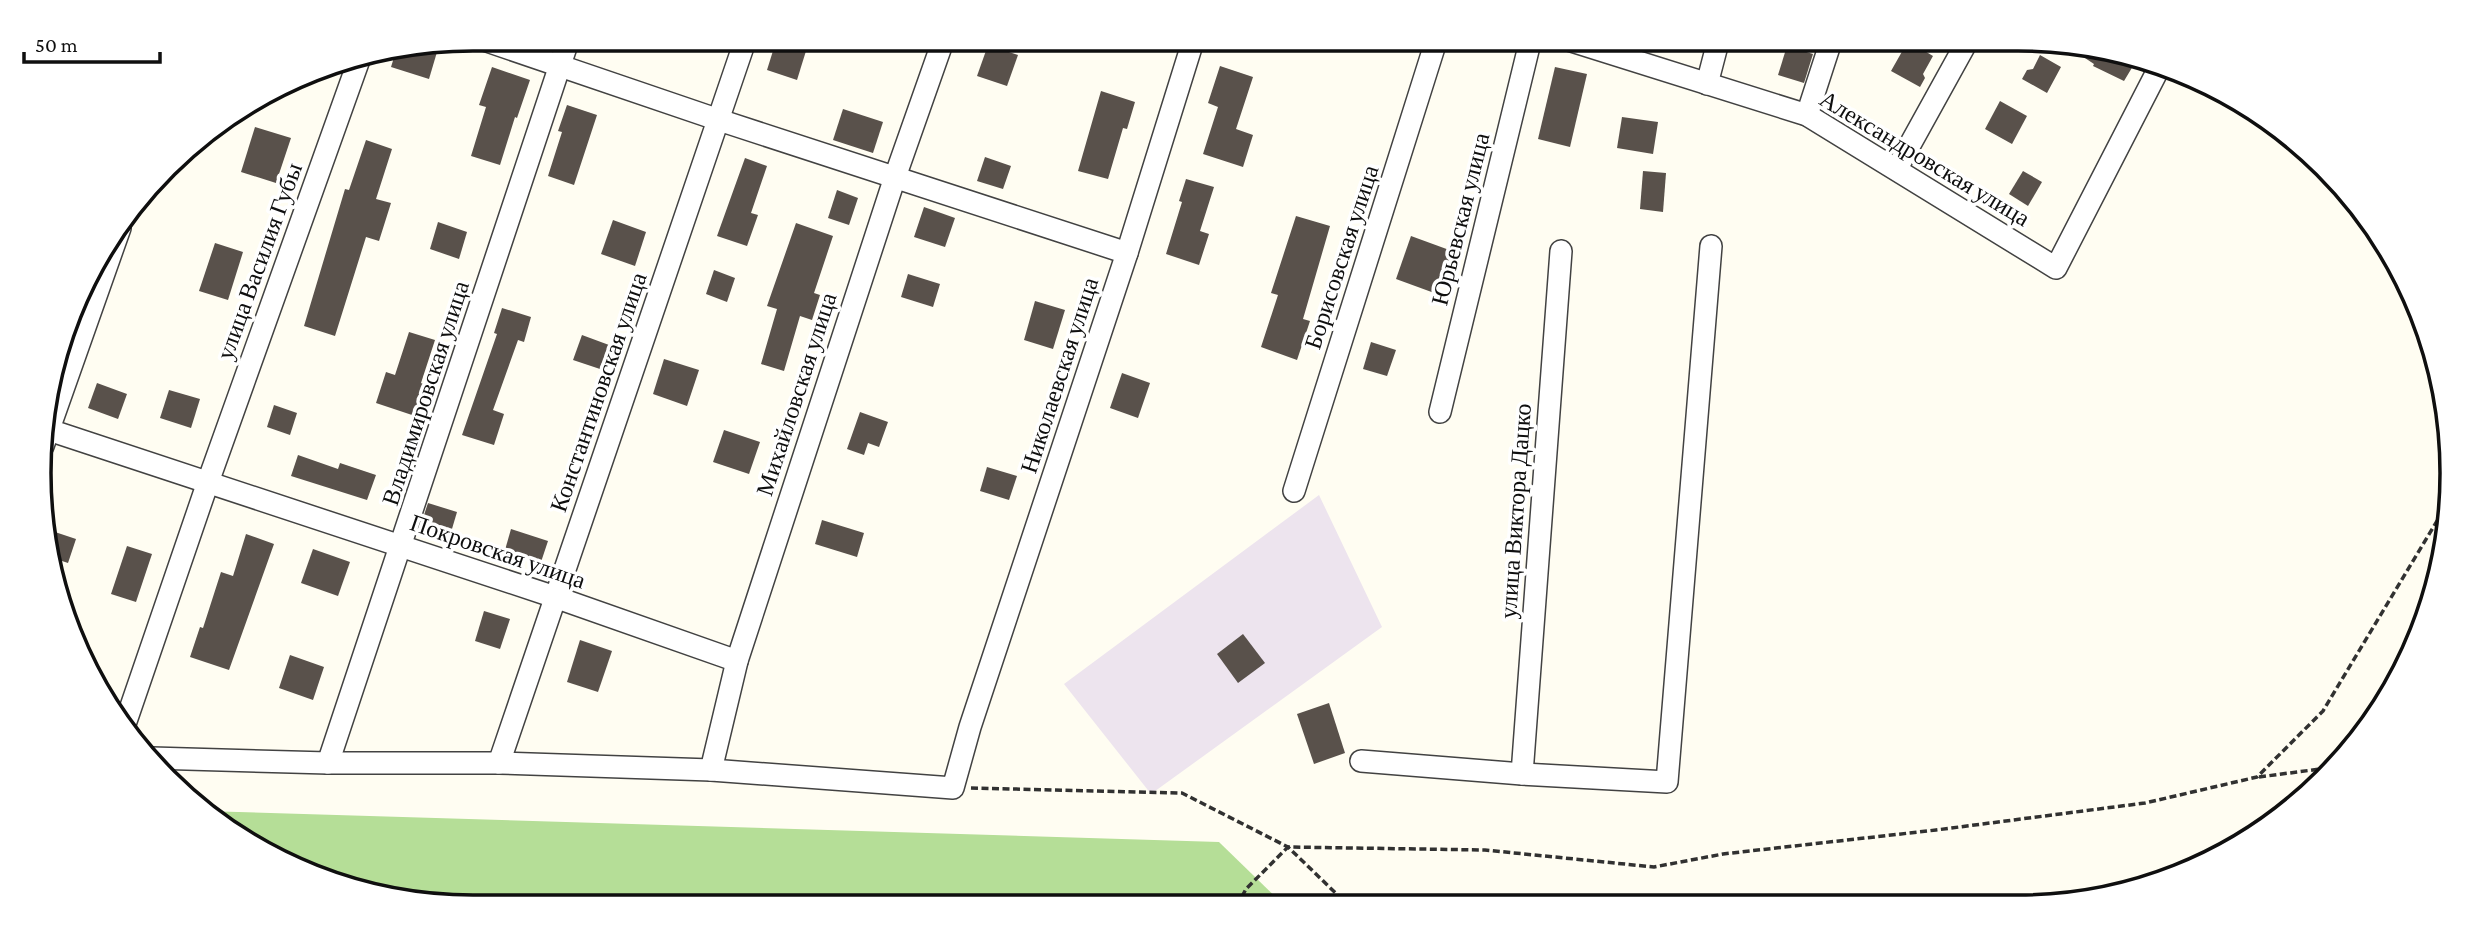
<svg xmlns="http://www.w3.org/2000/svg" width="2491" height="946" font-family="'Crimson Pro',serif">
<style>
.industrial{fill:#ede4ee}
.forest{fill:#b5de97}
.building{fill:#59514b}
.lines{fill:none;stroke-linecap:round;stroke-linejoin:round}
.street-casing{stroke:#424242;stroke-width:24}
.path{stroke:#313131;stroke-width:3.5;stroke-dasharray:7 3.5;stroke-linecap:butt}
.street{stroke:#fff;stroke-width:21}
.labels{text-anchor:middle;dominant-baseline:central;stroke-width:7;stroke-linejoin:round;paint-order:stroke}
.street-label{font-size:24px;fill:#0f0f0f;stroke:#fff}
.rim{fill:none;stroke:#0f0f0f;stroke-width:3.5}
</style>
<rect width="100%" height="100%" fill="#fffdf2"/>
<!-- industrial -->
<polygon class="industrial" points="1319,495 1382,627 1151,794 1064,684"/>
<!-- forest -->
<polygon class="forest" points="203,811 1219,842 1285,906 473,907 360,893 209,818"/>
<!-- building -->
<g class="building">
<polygon points="777,38 810,38 797,80 767,70"/>
<polygon points="1908,41 1933,56 1923,74 1925,78 1920,87 1891,71"/>
<polygon points="988,45 1018,55 1007,86 977,76"/>
<polygon points="1787,46 1813,54 1804,83 1778,75"/>
<polygon points="421,47 437,52 429,79 391,67 396,51"/>
<polygon points="2090,48 2131,53 2136,56 2134,60 2136,61 2124,81 2093,66 2094,64 2085,58"/>
<polygon points="2040,55 2061,67 2047,93 2022,79 2027,70 2033,69"/>
<polygon points="1220,66 1253,77 1236,129 1253,135 1243,167 1203,154 1218,107 1208,103"/>
<polygon points="492,67 530,80 517,118 515,117 500,165 471,156 486,107 479,105"/>
<polygon points="1555,67 1587,74 1570,147 1538,139"/>
<polygon points="1101,91 1135,102 1127,129 1123,128 1108,179 1078,171"/>
<polygon points="2000,101 2027,116 2012,144 1985,129"/>
<polygon points="567,105 597,115 574,185 548,176 562,132 558,131"/>
<polygon points="843,109 883,122 873,153 833,140"/>
<polygon points="1622,117 1658,122 1653,154 1617,148"/>
<polygon points="255,127 291,138 276,183 241,172"/>
<polygon points="366,140 392,149 376,199 391,203 379,241 366,237 335,336 304,326 345,189 349,190"/>
<polygon points="985,157 1011,166 1003,189 977,181"/>
<polygon points="745,158 767,166 751,213 758,215 747,246 717,236"/>
<polygon points="1643,171 1666,173 1663,212 1640,209"/>
<polygon points="2023,171 2042,182 2028,206 2009,194"/>
<polygon points="1186,179 1214,187 1200,231 1209,234 1199,265 1166,254 1182,202 1179,201"/>
<polygon points="837,190 858,198 849,225 828,218"/>
<polygon points="924,207 955,218 945,247 914,237"/>
<polygon points="1296,216 1330,226 1303,319 1310,321 1297,360 1261,347 1278,295 1271,293"/>
<polygon points="613,220 646,232 635,266 601,254"/>
<polygon points="438,222 467,232 459,259 430,249"/>
<polygon points="796,223 833,236 814,293 820,295 812,320 800,316 784,371 761,364 777,309 767,306"/>
<polygon points="1411,236 1452,251 1437,294 1396,279"/>
<polygon points="215,243 243,252 228,300 199,291"/>
<polygon points="714,270 735,278 727,302 706,294"/>
<polygon points="908,274 940,284 933,307 901,297"/>
<polygon points="1035,301 1065,310 1053,349 1024,340"/>
<polygon points="502,308 531,317 524,342 518,340 493,410 504,414 494,445 462,435 497,334 494,333"/>
<polygon points="409,332 435,340 421,383 425,385 415,416 376,403 386,372 395,375"/>
<polygon points="582,335 609,345 600,369 573,360"/>
<polygon points="1371,342 1396,350 1387,376 1363,369"/>
<polygon points="664,359 699,370 687,406 653,394"/>
<polygon points="1122,373 1150,383 1138,418 1110,408"/>
<polygon points="97,383 127,394 118,419 88,408"/>
<polygon points="169,390 200,399 191,428 160,418"/>
<polygon points="274,405 297,413 290,435 267,427"/>
<polygon points="860,412 888,422 879,447 868,443 864,455 847,449"/>
<polygon points="724,430 760,442 749,474 713,462"/>
<polygon points="298,455 338,469 340,463 376,475 367,500 291,476"/>
<polygon points="987,467 1017,476 1009,500 980,491"/>
<polygon points="428,503 457,512 449,539 419,530"/>
<polygon points="822,520 864,533 857,557 815,544"/>
<polygon points="511,529 548,541 541,562 505,550"/>
<polygon points="49,530 76,539 68,563 47,556 46,540"/>
<polygon points="246,534 274,544 229,670 190,657 200,627 203,628 221,572 233,576"/>
<polygon points="127,546 152,554 136,602 111,594"/>
<polygon points="313,549 350,562 338,596 301,583"/>
<polygon points="484,611 510,619 500,649 475,641"/>
<polygon points="1243,634 1265,663 1238,683 1217,654"/>
<polygon points="580,640 612,651 598,692 567,682"/>
<polygon points="290,655 324,667 313,700 279,688"/>
<polygon points="1329,703 1345,753 1314,764 1297,714"/>
</g>
<g class="lines">
<defs>
<g id="street">
<polyline points="478,38 719,120 1127,253"/>
<polyline points="1562,38 1807,115 2056,268 2159,68"/>
<polyline points="1707,84 1719,38"/>
<polyline points="1807,115 1832,38"/>
<polyline points="1901,161 1969,38"/>
<polyline points="1440,412 1531,38"/>
<polyline points="43,428 555,597 737,661"/>
<polyline points="43,446 120,228"/>
<polyline points="1294,491 1437,38"/>
<polyline points="124,727 208,482 360,57"/>
<polyline points="152,758 328,763 499,763 711,770 953,788 970,727 1127,253 1194,38"/>
<polyline points="1361,761 1522,774 1667,782 1711,246"/>
<polyline points="328,763 569,38"/>
<polyline points="499,763 746,38"/>
<polyline points="711,770 737,661 895,177 944,38"/>
<polyline points="1522,774 1561,251"/>
</g>
</defs>
<!-- street casing -->
<use href="#street" class="street-casing"/>
<!-- path -->
<g class="path">
<polyline points="2259,777 2320,769 2335,763"/>
<polyline points="971,788 1182,793 1288,847 1348,905"/>
<polyline points="1237,906 1246,889 1288,847 1485,850 1654,867 1723,854 1936,830 2145,803 2257,777 2323,711 2443,511"/>
</g>
<!-- street -->
<use href="#street" class="street"/>
</g>
<g class="labels">
<!-- street labels -->
<g class="street-label">
<text transform="translate(1925 158) rotate(31)">Александровская улица</text>
<text transform="translate(1460 219) rotate(-76)">Юрьевская улица</text>
<text transform="translate(1341 257) rotate(-72)">Борисовская улица</text>
<text transform="translate(259 261) rotate(-70)">улица Василия Губы</text>
<text transform="translate(1059 375) rotate(-72)">Николаевская улица</text>
<text transform="translate(598 392) rotate(-71)">Константиновская улица</text>
<text transform="translate(425 393) rotate(-72)">Владимировская улица</text>
<text transform="translate(796 394) rotate(-72)">Михайловская улица</text>
<text transform="translate(1515 511) rotate(-86)">улица Виктора Дацко</text>
<text transform="translate(498 551) rotate(19)">Покровская улица</text>
</g>
</g>
<!-- crop -->
<path d="M0 0H2491V946H0ZM473 51H2018A422 422 0 0 1 2440 473V473A422 422 0 0 1 2018 895H473A422 422 0 0 1 51 473V473A422 422 0 0 1 473 51Z" fill="#fff" fill-rule="evenodd"/>
<path class="rim" d="M473 51H2018A422 422 0 0 1 2440 473V473A422 422 0 0 1 2018 895H473A422 422 0 0 1 51 473V473A422 422 0 0 1 473 51Z"/>
<!-- scale -->
<path d="M24 52v10h136v-10" fill="none" stroke="#0f0f0f" stroke-width="3.5"/>
<text x="35" y="52" font-size="21" fill="#0f0f0f" stroke="#ffffff" stroke-width="5" paint-order="stroke">50 m</text>
</svg>
